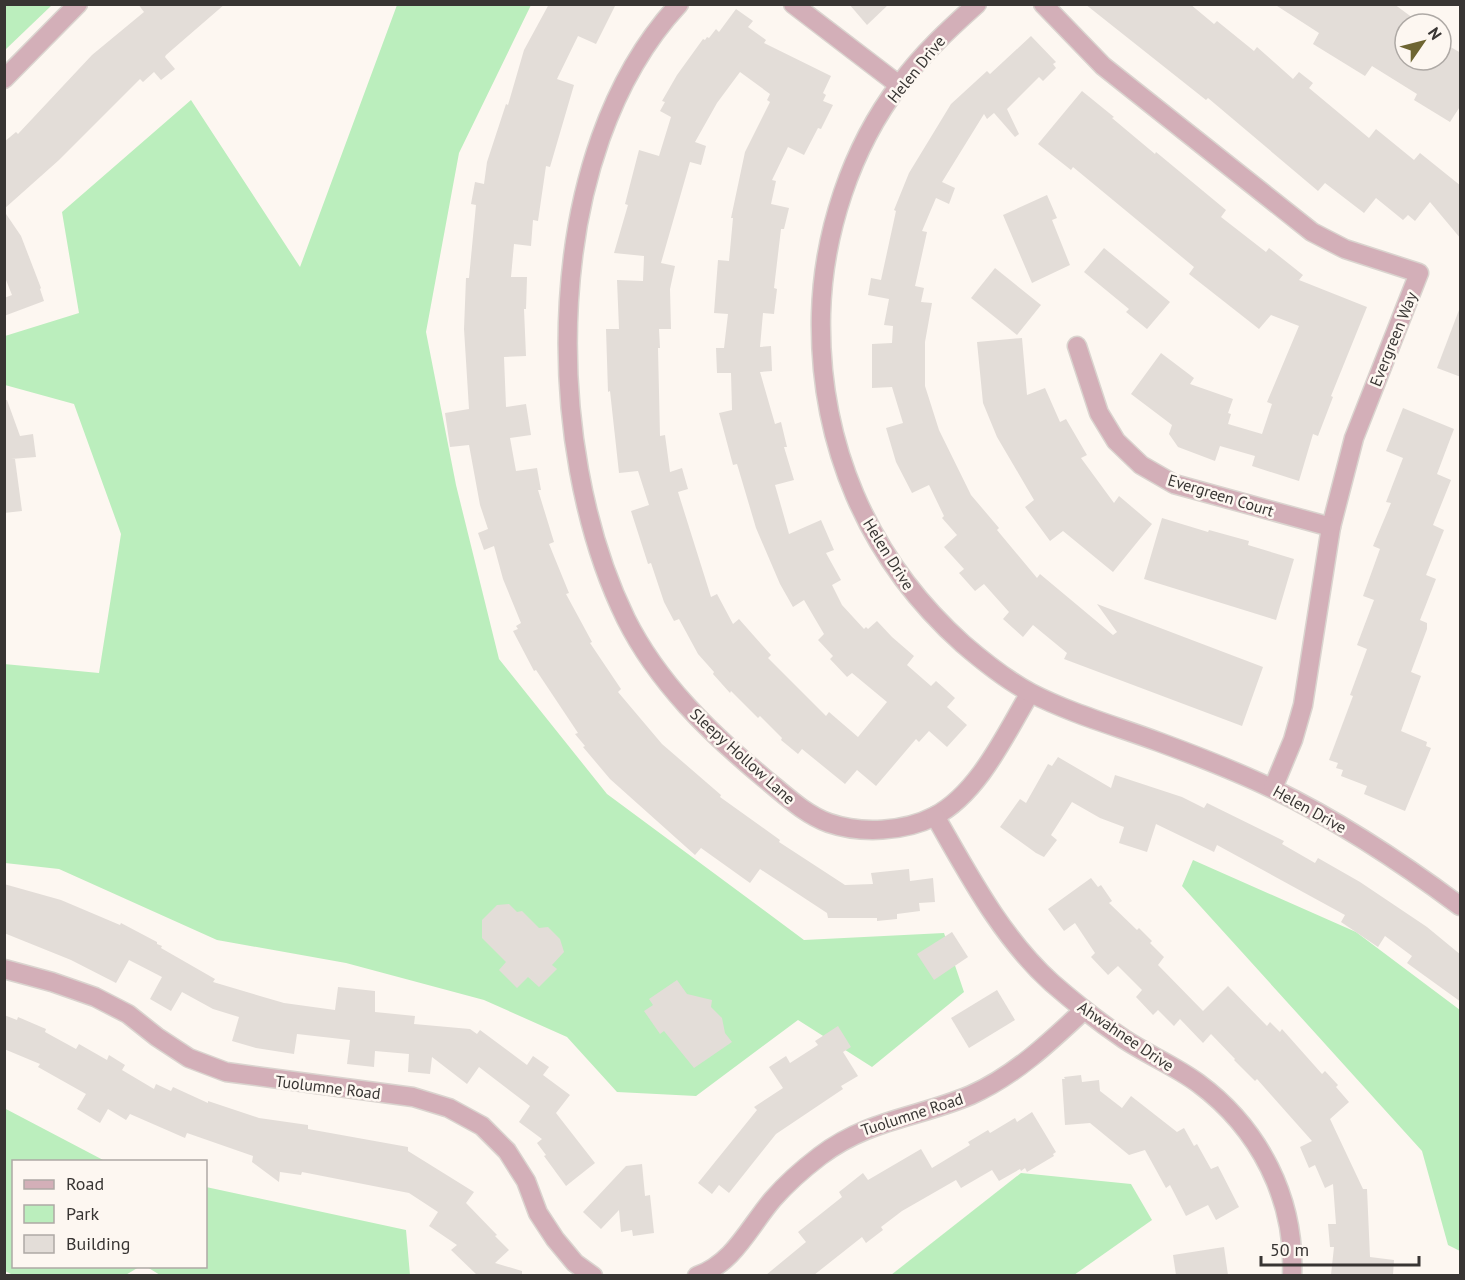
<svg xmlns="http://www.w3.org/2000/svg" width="1465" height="1280" font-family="'PT Sans',sans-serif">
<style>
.green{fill:#bbeebd}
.building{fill:#e3ddd8;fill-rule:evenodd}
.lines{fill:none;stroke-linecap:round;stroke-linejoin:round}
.minor-casing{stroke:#dad4cf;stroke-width:21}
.minor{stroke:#d3afb8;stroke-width:18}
.labels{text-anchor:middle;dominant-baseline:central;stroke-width:5;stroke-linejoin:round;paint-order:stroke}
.street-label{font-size:16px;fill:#383533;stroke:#fdf7f1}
</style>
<rect width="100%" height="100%" fill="#fdf7f1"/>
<!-- green -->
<g class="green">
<polygon points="5,4 52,4 52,5 5,50"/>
<polygon points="397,5 531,5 459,153 426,332 456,485 499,659 607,794 804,940 944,933 964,992 872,1067 798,1020 696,1096 617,1092 567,1037 484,1000 346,963 217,940 59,869 5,863 4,664 99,673 121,534 74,404 5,385 5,336 79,313 62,212 191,100 300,267"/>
<polygon points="1193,860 1356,932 1460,1010 1460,1251 1448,1245 1422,1151 1182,886"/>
<polygon points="4,1108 105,1161 14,1162 14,1266 139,1267 124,1276 15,1276 5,1271"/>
<polygon points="1021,1173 1131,1184 1152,1220 1074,1275 891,1275"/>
<polygon points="206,1187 406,1230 410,1275 160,1275 147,1267 206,1266"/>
</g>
<!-- building -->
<g class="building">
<polygon points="138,4 225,4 166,55 165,57 175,69 161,80 154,72 143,82 140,79 59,160 4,209 4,142 16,132 18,134 92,55 144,12"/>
<polygon points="549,4 616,4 596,44 578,36 557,79 574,85 550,167 546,166 538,221 533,220 531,246 514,244 511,277 527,277 526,309 524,309 526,356 504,357 506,407 526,404 531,435 510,438 516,471 537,468 541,490 538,490 554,542 549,544 569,593 566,594 592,642 590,643 621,689 618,692 662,744 721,795 720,797 780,840 779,842 845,885 873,884 871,873 909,869 910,881 933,878 935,902 919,903 920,911 897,914 897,919 877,921 877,918 828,918 827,913 760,869 750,883 701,848 695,855 610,779 583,747 585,746 575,734 578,733 536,670 534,671 513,631 518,629 516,626 521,623 503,579 494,546 484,550 478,533 488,529 480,505 469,445 450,447 445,413 469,409 464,329 466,278 469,278 476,205 471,204 475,182 484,184 487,162 506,104 508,105 524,50"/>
<polygon points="849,4 889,4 867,25"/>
<polygon points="1085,4 1190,4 1214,24 1217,21 1254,51 1257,47 1293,79 1299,72 1313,83 1309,88 1369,138 1376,129 1414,160 1420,153 1461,186 1461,239 1430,202 1415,221 1408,215 1403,220 1376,198 1364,213 1325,183 1318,191 1208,98 1206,100"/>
<polygon points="1274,4 1394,4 1421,24 1405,24 1405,60 1441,60 1441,55 1447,45 1461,53 1461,105 1450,122 1414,100 1417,94 1372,66 1365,76 1313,44 1319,33"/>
<path d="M 736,9 L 753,21 L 748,27 L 766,40 L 764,43 L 831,76 L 823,93 L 826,95 L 823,101 L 833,105 L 821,129 L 818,128 L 804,155 L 788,147 L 772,180 L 776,181 L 771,204 L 789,208 L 784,229 L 781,229 L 774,288 L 777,289 L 774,314 L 763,313 L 760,347 L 771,346 L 772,371 L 760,372 L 775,424 L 781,422 L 787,447 L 784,447 L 794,480 L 775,485 L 789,534 L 821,520 L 834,550 L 826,553 L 841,580 L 832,585 L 842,605 L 864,629 L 866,627 L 868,629 L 877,621 L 892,637 L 914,656 L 907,665 L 931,686 L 936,681 L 955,698 L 947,707 L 967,725 L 947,747 L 929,731 L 919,742 L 916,739 L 876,786 L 857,770 L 845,784 L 802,749 L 798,754 L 781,740 L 782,738 L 760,716 L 758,718 L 731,691 L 730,693 L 713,674 L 714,672 L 698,654 L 679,619 L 674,621 L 664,602 L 651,563 L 648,564 L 631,511 L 649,505 L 638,471 L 619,473 L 610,391 L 608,392 L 606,329 L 619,329 L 617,280 L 643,281 L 644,256 L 614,253 L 628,205 L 625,204 L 639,150 L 659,156 L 671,117 L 660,111 L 665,102 L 662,101 L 677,75 L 703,39 L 705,40 L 707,37 L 709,38 L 716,29 L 719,32 ZM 740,72 L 770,94 L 767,100 L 770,102 L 745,152 L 731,218 L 733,218 L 729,261 L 718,260 L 714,313 L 728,314 L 724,348 L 716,348 L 717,373 L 731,373 L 732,410 L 719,413 L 733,465 L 737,464 L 756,528 L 780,584 L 793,607 L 804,600 L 824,634 L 818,640 L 833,656 L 830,659 L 847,677 L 852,673 L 887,702 L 858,737 L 829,712 L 826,716 L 768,658 L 771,655 L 739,619 L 733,624 L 717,594 L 711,597 L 678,492 L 688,489 L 682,468 L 670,472 L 665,435 L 660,436 L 658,348 L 660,348 L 659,329 L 671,329 L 670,289 L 675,266 L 661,263 L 690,162 L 701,165 L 706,146 L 695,142 L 717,103 Z"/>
<polygon points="1031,36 1056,62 1053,64 1056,68 1043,81 1039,77 1007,109 1019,134 1015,137 994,113 987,119 984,114 942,182 955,188 949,204 936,198 922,231 927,232 915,286 924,288 921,302 932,303 925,342 925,386 939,430 971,495 999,528 997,530 1037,578 1040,574 1113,635 1117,632 1097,604 1263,667 1242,726 1064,659 1067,653 1033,625 1023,637 1003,619 1009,612 984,584 975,591 959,573 964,569 944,547 957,535 942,518 944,516 929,485 912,493 896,462 886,428 903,423 892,387 872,388 872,344 892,343 893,326 884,325 889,299 868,295 871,278 881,280 896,211 894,210 909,173 951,104 987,71 990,74"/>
<polygon points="1082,91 1114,117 1112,118 1155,154 1156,152 1226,210 1221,217 1266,252 1269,248 1303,275 1299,280 1367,307 1331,396 1333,397 1318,436 1313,434 1299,481 1252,466 1255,456 1220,446 1215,461 1178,447 1169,434 1172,425 1131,394 1161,353 1194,378 1190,384 1233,399 1228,413 1231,414 1228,424 1262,434 1272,404 1267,402 1299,326 1271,315 1259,329 1189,274 1194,267 1073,167 1071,170 1038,144"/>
<polygon points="1047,195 1057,218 1052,220 1070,265 1032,283 1003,215"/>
<polygon points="4,211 21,236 41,288 40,289 44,301 4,316 4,298 12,295 4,275"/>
<polygon points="1104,248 1170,302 1147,329 1126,312 1129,309 1084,272"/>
<polygon points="995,268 1041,305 1017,335 971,298"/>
<polygon points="1459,310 1461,310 1461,377 1437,368"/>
<polygon points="1022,338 1027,395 1045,388 1060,422 1066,419 1087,455 1081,458 1114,503 1119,496 1152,524 1113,572 1063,531 1050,541 1025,507 1034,500 997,437 983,403 977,342"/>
<polygon points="4,400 7,400 20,436 33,434 36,457 11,459 15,459 22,511 4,513"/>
<polygon points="1403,408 1454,429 1437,474 1451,480 1433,525 1444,530 1426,575 1436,579 1420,620 1427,623 1427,629 1411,672 1421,676 1401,731 1427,742 1426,746 1431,748 1405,811 1364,794 1367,786 1341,776 1343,770 1336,768 1338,763 1329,760 1353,696 1350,695 1367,649 1357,645 1374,600 1363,596 1380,549 1373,546 1391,503 1386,502 1403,458 1386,451"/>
<polygon points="1162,518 1208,532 1209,530 1249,541 1248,545 1294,559 1276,620 1144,579"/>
<polygon points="1058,757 1111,788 1115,775 1182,797 1204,808 1207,803 1284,841 1282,844 1315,863 1318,858 1360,882 1427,927 1461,955 1461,1002 1407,963 1412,956 1385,936 1378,947 1341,922 1345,915 1217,845 1214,852 1156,824 1147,852 1119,843 1124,827 1100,818 1072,802 1051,835 1057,840 1044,857 1036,853 1000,827 1020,799 1026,803 1048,764 1052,766"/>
<polygon points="1091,878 1098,887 1101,885 1112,901 1109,903 1137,930 1139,928 1152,941 1150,943 1164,957 1158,965 1203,1011 1228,986 1267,1026 1270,1022 1280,1032 1282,1029 1322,1074 1325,1071 1338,1085 1336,1087 1349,1102 1330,1119 1363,1189 1367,1189 1370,1257 1394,1260 1393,1275 1331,1275 1334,1247 1330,1247 1328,1224 1336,1224 1333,1184 1325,1188 1315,1165 1309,1168 1300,1147 1312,1141 1257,1079 1255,1081 1234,1060 1235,1059 1211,1034 1203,1043 1180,1019 1174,1026 1158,1010 1153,1015 1136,997 1142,990 1118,966 1108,975 1091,957 1095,953 1075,923 1064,931 1048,909"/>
<polygon points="4,884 61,900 120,925 121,923 157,942 157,944 162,946 161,948 215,979 213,982 284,1003 335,1010 338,987 375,991 375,1012 415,1016 414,1024 470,1029 477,1034 480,1030 527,1065 533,1056 549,1067 543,1075 570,1095 556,1113 595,1163 566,1186 544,1156 546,1155 537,1143 542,1139 519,1122 530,1106 479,1067 467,1084 432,1057 430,1074 408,1072 409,1054 375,1051 374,1067 347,1064 350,1040 297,1034 294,1054 256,1048 232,1041 239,1017 213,1009 182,992 171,1011 150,999 162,977 129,960 116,983 71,960 4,933"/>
<polygon points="509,904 517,912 522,911 539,928 548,927 560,939 564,952 552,965 557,969 539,987 528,977 517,988 499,970 506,962 482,938 482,920 497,905"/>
<polygon points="952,932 968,957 934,980 917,954"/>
<polygon points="677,980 687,994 712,1000 711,1007 722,1018 725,1033 732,1042 694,1068 664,1031 660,1034 644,1011 653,1005 649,999"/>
<polygon points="997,990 1015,1020 969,1048 951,1018"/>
<polygon points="4,1015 17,1020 18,1017 46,1029 45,1032 76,1049 79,1044 107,1060 109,1055 125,1065 122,1070 154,1089 156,1084 171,1091 173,1087 208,1103 208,1101 259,1118 308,1125 308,1129 408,1147 408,1151 474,1192 466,1203 497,1235 495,1236 509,1250 495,1263 522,1271 522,1275 477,1275 451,1250 457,1245 429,1226 438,1212 409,1193 302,1172 301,1175 280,1172 279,1182 252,1162 253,1156 187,1133 185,1138 130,1114 126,1120 108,1109 100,1123 77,1109 86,1094 38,1067 40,1064 4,1049"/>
<polygon points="838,1026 851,1047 843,1052 858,1076 841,1086 843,1089 776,1134 729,1193 719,1185 712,1194 698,1183 757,1110 754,1107 783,1088 769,1067 786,1056 790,1063 818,1045 815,1041"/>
<polygon points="1081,1075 1082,1082 1099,1080 1100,1091 1122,1108 1131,1096 1177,1132 1184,1128 1194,1146 1197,1144 1211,1169 1218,1166 1239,1207 1216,1220 1208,1205 1186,1216 1170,1185 1166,1188 1145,1150 1129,1155 1090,1123 1065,1125 1062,1079 1065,1079 1064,1077"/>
<polygon points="1032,1112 1056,1152 1053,1154 1054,1156 1027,1172 1025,1168 1021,1171 1020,1169 999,1181 992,1170 961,1188 956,1180 902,1211 881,1227 883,1230 866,1243 862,1237 814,1275 766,1275 806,1242 798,1232 842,1197 839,1192 863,1173 868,1180 921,1149 932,1168 970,1145 968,1142 988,1130 990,1133 1015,1118 1017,1122"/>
<polygon points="642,1164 645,1196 650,1195 654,1233 633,1236 632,1230 621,1232 619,1210 601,1229 583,1212 626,1166"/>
<polygon points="1224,1247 1228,1275 1176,1275 1173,1255"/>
</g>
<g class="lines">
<defs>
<g id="minor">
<path d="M 679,4 C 541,152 541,445 626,619 C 658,683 710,733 764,778 C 784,794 804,814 829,823 C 861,834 904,832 935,816 C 979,793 1006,733 1030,693"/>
<polyline points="793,4 899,85"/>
<path d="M 977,4 C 949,29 922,54 900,84 C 851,148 823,234 821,314 C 818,443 867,558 963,644 C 984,662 1006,680 1031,693 C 1072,714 1116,726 1159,742 C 1197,756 1236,771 1273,789 C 1339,821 1401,862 1460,906"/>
<polyline points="1043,4 1103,66 1312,232 1345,249 1419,273 1354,438 1331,527 1303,705 1293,740 1273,788"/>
<polyline points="4,79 78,4"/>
<polyline points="1077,346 1099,413 1116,441 1141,465 1174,484 1331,527"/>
<path d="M 935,816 C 969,875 1001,937 1052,983 C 1075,1003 1099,1022 1124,1039 C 1148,1055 1175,1066 1198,1083 C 1259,1128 1296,1199 1292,1276"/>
<polyline points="4,969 52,982 95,997 128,1014 157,1037 189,1058 226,1072 413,1097 449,1108 482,1126 507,1151 526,1181 538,1213 555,1239 575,1263 593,1276"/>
<path d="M 697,1276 C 734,1263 749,1227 773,1199 C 787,1183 803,1169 820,1156 C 869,1119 917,1118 971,1095 C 1014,1076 1050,1042 1084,1010"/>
</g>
</defs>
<!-- minor casing -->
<use href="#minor" class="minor-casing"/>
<!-- minor -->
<use href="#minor" class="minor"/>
</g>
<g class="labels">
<!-- street labels -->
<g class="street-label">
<text transform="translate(916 69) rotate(-51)">Helen Drive</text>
<text transform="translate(1393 339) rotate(-68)">Evergreen Way</text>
<text transform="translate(1221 495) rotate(17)">Evergreen Court</text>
<text transform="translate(889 554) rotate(58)">Helen Drive</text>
<text transform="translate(743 756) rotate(42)">Sleepy Hollow Lane</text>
<text transform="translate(1310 809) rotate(29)">Helen Drive</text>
<text transform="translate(1126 1036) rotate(34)">Ahwahnee Drive</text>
<text transform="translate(328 1087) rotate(7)">Tuolumne Road</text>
<text transform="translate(912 1114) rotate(-18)">Tuolumne Road</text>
</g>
</g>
<!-- border -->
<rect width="1465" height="1280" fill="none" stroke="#383533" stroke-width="12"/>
<!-- legend -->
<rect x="12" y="1160" width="195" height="108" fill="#fdf7f1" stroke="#aea9a5" stroke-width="1.5"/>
<rect x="24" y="1180" width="30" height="9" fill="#d3afb8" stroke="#aea9a5" stroke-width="1.5"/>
<text x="66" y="1190" font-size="18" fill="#383533">Road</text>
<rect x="24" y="1205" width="30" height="18" fill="#bbeebd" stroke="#aea9a5" stroke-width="1.5"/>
<text x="66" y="1220" font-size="18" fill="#383533">Park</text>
<rect x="24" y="1235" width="30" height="18" fill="#e3ddd8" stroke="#aea9a5" stroke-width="1.5"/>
<text x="66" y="1250" font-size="18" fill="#383533">Building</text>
<!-- north arrow -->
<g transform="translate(1423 42) rotate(55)"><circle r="28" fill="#fdf7f1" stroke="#aea9a5" stroke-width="1.5"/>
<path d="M0-4.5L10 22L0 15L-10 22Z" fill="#6e6532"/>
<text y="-9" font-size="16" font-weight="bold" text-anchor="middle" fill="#383533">N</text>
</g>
<!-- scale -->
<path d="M1261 1256v9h158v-9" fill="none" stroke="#383533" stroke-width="3"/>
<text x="1270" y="1256" font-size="18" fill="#383533" stroke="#fdf7f1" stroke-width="4.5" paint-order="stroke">50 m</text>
</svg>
